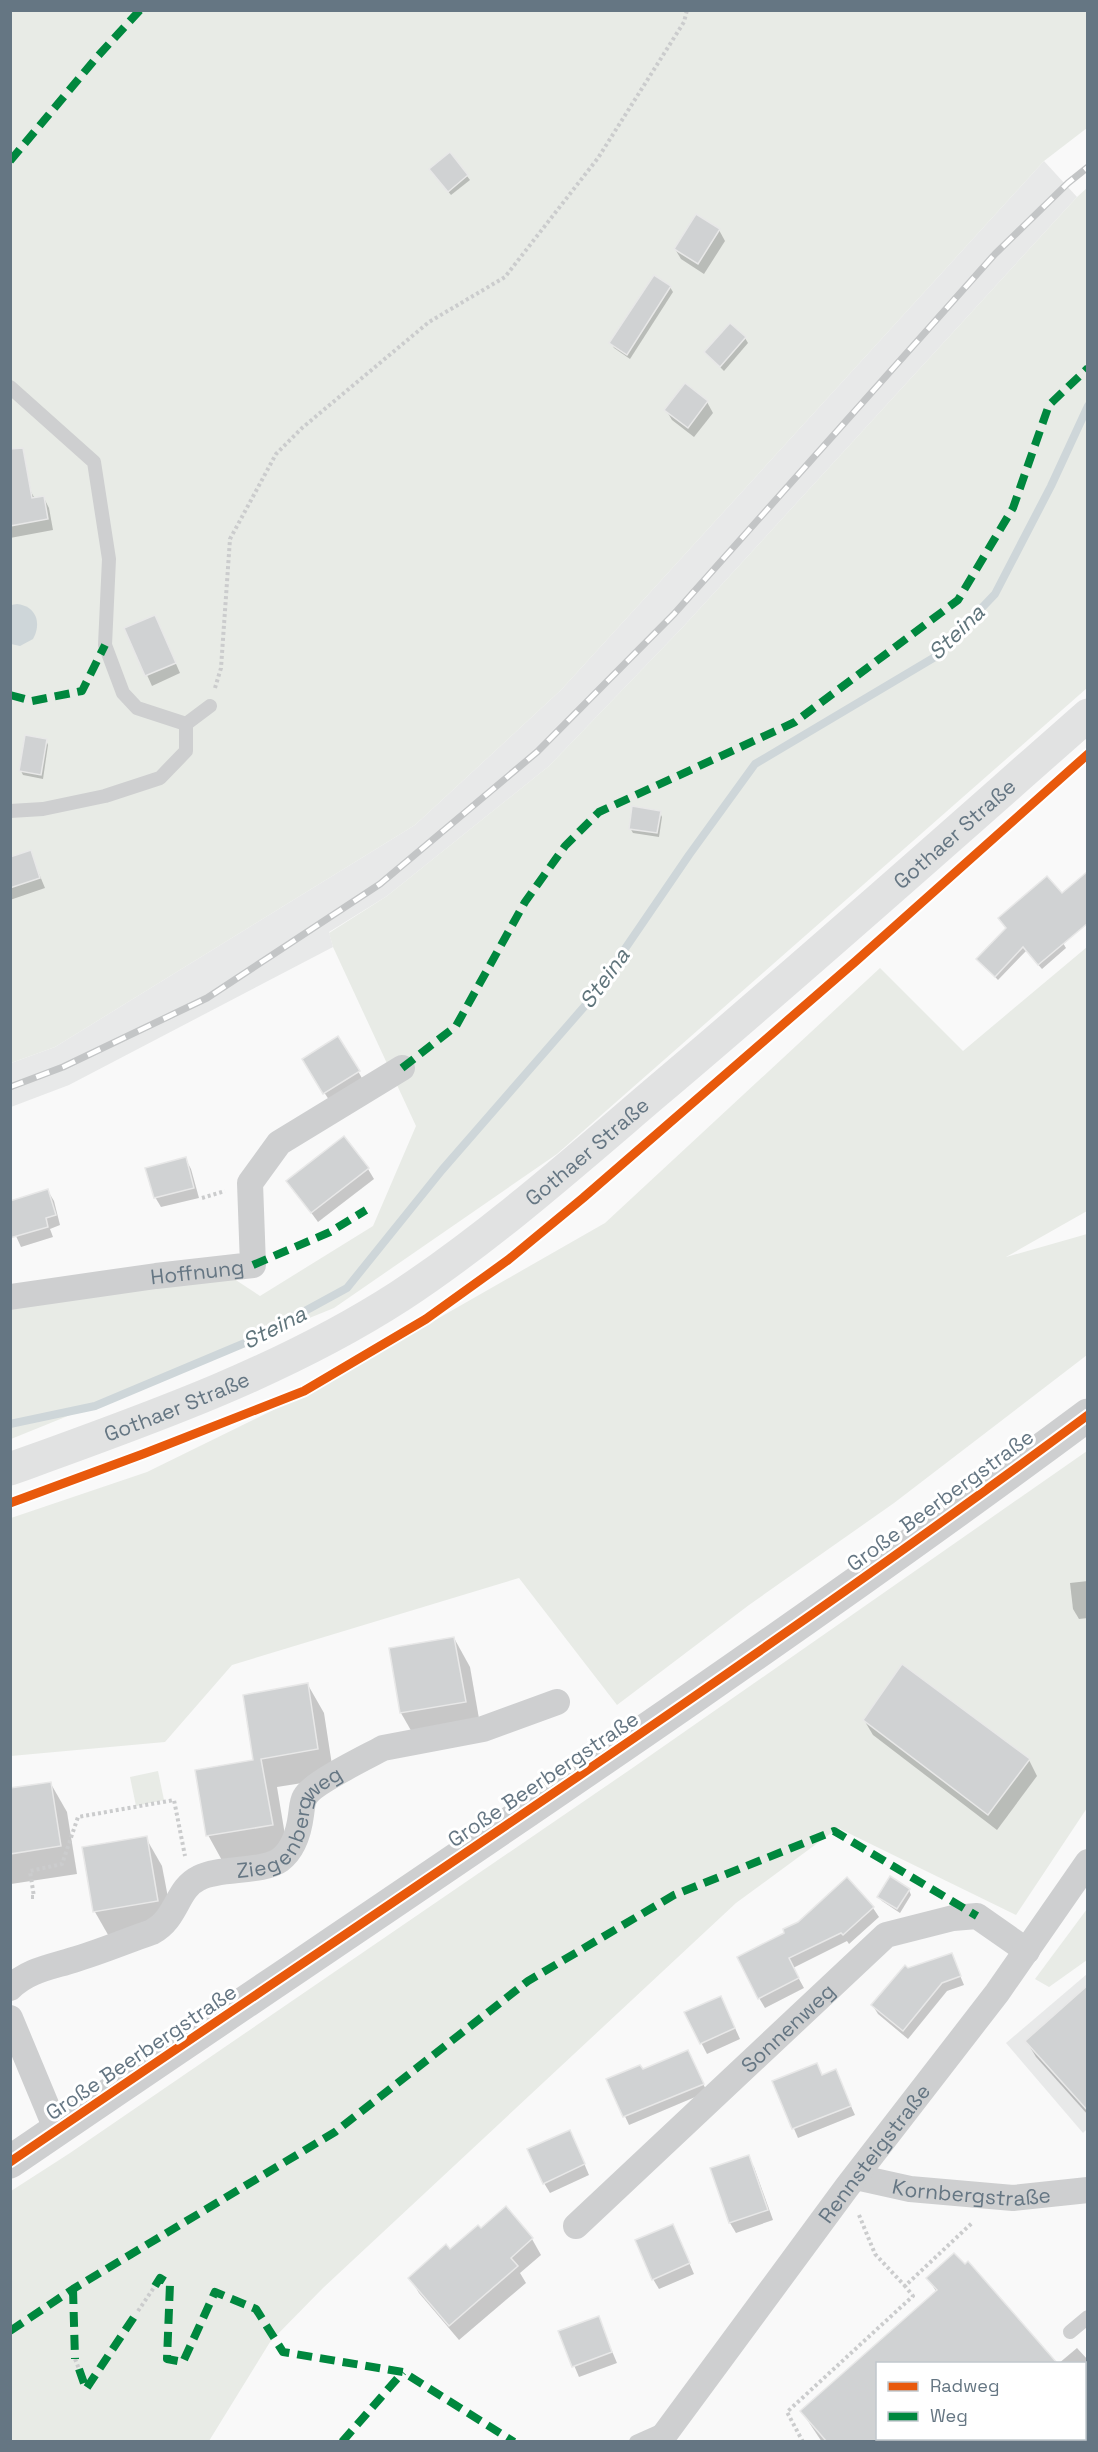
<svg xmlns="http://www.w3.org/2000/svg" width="1098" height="2452" font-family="'Space Grotesk',sans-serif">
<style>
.built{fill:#e8e9e9}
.green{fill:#e8ebe6}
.water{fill:#ced6d9}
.shadow{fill:#0003}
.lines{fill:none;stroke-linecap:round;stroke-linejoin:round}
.stream{stroke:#ced6d9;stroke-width:8}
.building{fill:#d0d2d3;stroke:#e8e8e8;stroke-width:1.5}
.path{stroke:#cbcccd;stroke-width:4;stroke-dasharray:3 3;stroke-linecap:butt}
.service{stroke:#cecfd0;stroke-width:14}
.minor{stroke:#cecfd0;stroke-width:26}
.tertiary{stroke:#cecfd0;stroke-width:33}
.secondary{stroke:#e1e2e2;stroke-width:33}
.rail-casing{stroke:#c3c5c6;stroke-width:7}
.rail{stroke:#fff;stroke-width:4.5;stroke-dasharray:14;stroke-linecap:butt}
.quiet{stroke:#00873e;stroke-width:8;stroke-dasharray:15 8;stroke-linecap:butt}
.cycleway-casing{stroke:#fff;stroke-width:13}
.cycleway{stroke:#e8590c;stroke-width:9}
.labels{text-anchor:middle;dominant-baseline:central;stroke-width:6;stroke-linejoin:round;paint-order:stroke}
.street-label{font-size:21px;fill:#657683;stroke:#fff}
.water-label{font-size:22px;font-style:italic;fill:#60757c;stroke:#fff}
</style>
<rect width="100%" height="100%" fill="#f9f9f9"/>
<!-- built -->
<g class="built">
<polygon points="1044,161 1077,197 682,628 549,766 387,896 329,932 333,947 69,1085 11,1107 11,1063 55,1047 415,825 561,690"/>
<polygon points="1087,1974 1087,2129 1083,2133 1006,2043"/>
</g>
<!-- green -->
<g class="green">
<polygon points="10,11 1087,11 1087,128 1044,161 561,690 415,825 55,1047 11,1063"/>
<polygon points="1087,188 1087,688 557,1154 334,1308 11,1439 10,1297 216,1267 260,1296 373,1226 416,1126 333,947 329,933 387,896 549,766 682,628 1077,197"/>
<polygon points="1087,947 1087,1211 1006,1257 1087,1234 1087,1355 894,1503 749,1605 617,1705 519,1578 232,1665 165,1742 11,1756 11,1518 147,1472 304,1395 605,1223 880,968 963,1051"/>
<polygon points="1087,1451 1087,1808 1016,1915 838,1828 736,1903 323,2288 270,2342 209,2441 11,2442 11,2191 70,2153 631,1769"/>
<polygon points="158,1771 164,1800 136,1806 130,1777"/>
<polygon points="1087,1909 1087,1960 1049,1987 1035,1979"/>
</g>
<!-- water -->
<path class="water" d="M 17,604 C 36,606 42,623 33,639 L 20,646 L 11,644 L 11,605 Z"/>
<!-- shadow -->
<g class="shadow">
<polygon points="450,154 470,180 451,195 434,174"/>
<polygon points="719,230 725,241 704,274 681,259 675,249"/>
<polygon points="654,277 670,287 673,292 630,359 614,348 611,343"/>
<polygon points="745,338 748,343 724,371 706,353"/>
<polygon points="707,402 713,413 694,437 672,420 666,410"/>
<polygon points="28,486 35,499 44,498 49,508 53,530 10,538 10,490"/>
<polygon points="160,627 180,673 152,686 126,629"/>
<polygon points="46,740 48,745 43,779 23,775 21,771"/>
<polygon points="660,813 662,817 659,837 633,833 630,828"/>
<polygon points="30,852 45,888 10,900 10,859"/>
<polygon points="1008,929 1063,943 1066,948 1042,969 1026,951 998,980 978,959"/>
<polygon points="309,1069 358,1071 364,1082 331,1103"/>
<polygon points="185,1158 191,1169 199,1198 161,1207 155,1197"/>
<polygon points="368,1169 374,1179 318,1222 288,1181"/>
<polygon points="48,1191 54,1201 60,1225 50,1229 53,1237 21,1247 10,1223"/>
<polygon points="1088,1581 1088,1618 1079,1619 1073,1609 1070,1583"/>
<polygon points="454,1638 470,1667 481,1730 417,1741 401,1713"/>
<polygon points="308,1685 324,1713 334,1778 277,1787 288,1853 224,1864 208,1835"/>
<polygon points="864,1720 1029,1760 1037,1776 997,1830 873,1735"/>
<polygon points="51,1784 67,1812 77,1874 11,1884 10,1790"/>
<polygon points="146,1838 162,1866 174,1929 111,1940 95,1912 83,1849"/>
<polygon points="909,1890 911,1895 900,1913 882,1901 879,1897"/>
<polygon points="873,1908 879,1917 849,1944 847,1941 793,1968 804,1988 765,2008 759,1998 786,1934"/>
<polygon points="951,1954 964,1985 947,1991 908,2039 878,2014 873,2006 908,1970"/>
<polygon points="1088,1987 1088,2115 1036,2057 1027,2042"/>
<polygon points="726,2008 740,2039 707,2054 686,2013"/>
<polygon points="692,2060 707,2092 629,2125 608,2080"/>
<polygon points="817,2065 823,2076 835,2071 855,2115 798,2138 774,2082"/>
<polygon points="575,2142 589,2175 550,2193 544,2183"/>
<polygon points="748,2157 754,2167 773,2220 736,2233 730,2223 712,2169"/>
<polygon points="506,2208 532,2239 541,2255 520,2273 526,2283 459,2340 419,2293 410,2278 481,2230"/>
<polygon points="673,2225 694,2274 659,2289 653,2279"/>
<polygon points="965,2267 878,2364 878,2438 1084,2438 1084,2364 1058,2364 1077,2348 1088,2360 1088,2442 822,2442 802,2412 937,2293 928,2278"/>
<polygon points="598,2318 617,2363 579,2377 560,2332"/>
</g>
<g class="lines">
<!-- stream -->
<polyline class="stream" points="10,1424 95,1406 252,1340 347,1288 442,1170 590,1000 689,855 755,764 935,657 995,594 1051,486 1088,406"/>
</g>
<!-- building -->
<g class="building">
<polygon points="450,152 468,175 448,192 429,169"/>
<polygon points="696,214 720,229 698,264 674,249"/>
<polygon points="654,275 671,286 627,355 609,343"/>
<polygon points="730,323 746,337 720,367 704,352"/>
<polygon points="685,383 708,401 688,428 664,410"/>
<polygon points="23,448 32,498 44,496 48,519 10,526 10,449"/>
<polygon points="155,615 176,663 145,676 124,628"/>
<polygon points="25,735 47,739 41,775 19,771"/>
<polygon points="632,806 661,811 657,833 629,829"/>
<polygon points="31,850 40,878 10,888 10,857"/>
<polygon points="1088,871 1088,923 1038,965 1023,947 995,977 976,959 1006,928 998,918 1047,876 1062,893"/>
<polygon points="338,1036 360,1071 323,1094 302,1059"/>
<polygon points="344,1136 369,1168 311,1213 286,1181"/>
<polygon points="186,1157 194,1188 154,1198 145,1168"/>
<polygon points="48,1189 56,1215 46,1218 48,1227 10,1238 10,1201"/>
<polygon points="454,1637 466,1702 400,1713 389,1648"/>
<polygon points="902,1664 1030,1759 988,1815 863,1720"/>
<polygon points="308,1683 318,1749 261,1759 273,1825 206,1836 195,1770 253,1760 243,1695"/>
<polygon points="51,1782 61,1846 10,1854 10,1788"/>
<polygon points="147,1836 158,1901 93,1912 82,1847"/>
<polygon points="890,1876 910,1889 897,1909 877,1897"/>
<polygon points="847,1877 874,1907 843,1935 841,1933 789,1958 799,1978 758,1999 737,1957 784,1933 783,1929 798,1922"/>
<polygon points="952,1953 961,1976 942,1983 903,2031 871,2005 905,1965 908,1968"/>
<polygon points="1088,1985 1088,2111 1025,2041"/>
<polygon points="721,1996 735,2028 700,2044 684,2012"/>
<polygon points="688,2050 704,2084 623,2117 606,2079 640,2065 643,2069"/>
<polygon points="817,2063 822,2075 836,2069 851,2106 792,2129 772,2081"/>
<polygon points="570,2130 585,2164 543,2184 527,2149"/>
<polygon points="749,2155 768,2210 729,2223 710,2168"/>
<polygon points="506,2206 533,2238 511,2258 518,2266 449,2326 408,2278 446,2244 450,2249 478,2225 481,2228"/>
<polygon points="673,2224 690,2263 652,2280 635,2240"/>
<polygon points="954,2253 965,2264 968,2261 1058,2364 878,2364 878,2442 827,2442 800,2411 937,2290 926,2278"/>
<polygon points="599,2316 612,2352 572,2367 558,2331"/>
</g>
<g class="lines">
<!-- path -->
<g class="path">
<polyline points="215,688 221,668 230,539 276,454 302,428 429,322 505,277 598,158 684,22 687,10"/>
<polyline points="202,1198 225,1191"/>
<polyline points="31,1897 34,1897 30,1871 62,1864 78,1817 174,1800 185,1856"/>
<polyline points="859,2215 875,2254 905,2286"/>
<polyline points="138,2311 155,2286"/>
<polyline points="75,2359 79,2369"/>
<polyline points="803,2442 787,2412 913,2296 905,2286 973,2222"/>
</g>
<!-- service -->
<g class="service">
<polyline points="10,387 94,462 109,559 105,645 123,693 137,708 186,724 210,706"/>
<polyline points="10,811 43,809 105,796 160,778 186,751 186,724"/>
<polyline points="1070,2332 1088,2317"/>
<polyline points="636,2442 663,2430"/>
</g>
<!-- minor -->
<g class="minor">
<path id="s1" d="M 10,1297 L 156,1276 L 253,1265 L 250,1183 L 279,1143 L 402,1068"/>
<path id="s2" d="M 10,1988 C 28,1970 51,1967 73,1960 C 100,1952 126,1941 152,1932 C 178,1918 176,1889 199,1878 C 219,1867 262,1873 280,1860 C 293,1850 299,1831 301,1815 C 302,1809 302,1802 305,1797 C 312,1783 367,1757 383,1748 L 483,1729 L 557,1702"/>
<polyline points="10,2018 57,2131"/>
<path id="s3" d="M 856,2177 L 910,2189 L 1013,2198 L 1088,2190"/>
<path id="s4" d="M 576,2226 L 886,1935 L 953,1918 L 977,1916 L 1027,1951"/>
<path id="s5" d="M 659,2442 L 847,2187 L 997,1993 L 1088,1862"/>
</g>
<!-- tertiary -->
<path class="tertiary" d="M 10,2162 C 371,1915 737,1676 1088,1415"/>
<!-- secondary -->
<path class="secondary" id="s6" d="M 10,1469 C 143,1421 281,1373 400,1296 C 491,1236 573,1163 655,1093 C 802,969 944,842 1088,715"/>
<defs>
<polyline id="rail" points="10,1087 63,1067 207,998 380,884 537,752 674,614 995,254 1068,183 1088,167"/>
</defs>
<!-- rail casing -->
<use href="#rail" class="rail-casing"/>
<!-- rail -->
<use href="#rail" class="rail"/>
<!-- quiet -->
<g class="quiet">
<polyline points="10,161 97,57 140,10"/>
<polyline points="10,695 32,701 82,691 105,645"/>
<polyline points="402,1068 456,1026 525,902 565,846 599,812 795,722 958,600 1013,508 1049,405 1088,368"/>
<polyline points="253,1265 330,1232 366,1210"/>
<polyline points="155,2286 160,2278 170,2284 167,2359 183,2362 215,2292 256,2309 283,2352 403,2372 514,2442"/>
<polyline points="73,2289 75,2359"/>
<polyline points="10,2331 73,2289 335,2132 528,1981 674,1895 834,1831 977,1916"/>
<polyline points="79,2369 86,2389 138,2311"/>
<polyline points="342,2442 403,2372"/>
</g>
<defs>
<g id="cycleway">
<polyline points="10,1503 143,1454 304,1391 426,1319 508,1260 583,1198 856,961 1088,754"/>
<path d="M 10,2162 C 371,1915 737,1676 1088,1415"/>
</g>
</defs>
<!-- cycleway casing -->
<use href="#cycleway" class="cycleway-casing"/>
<!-- cycleway -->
<use href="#cycleway" class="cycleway"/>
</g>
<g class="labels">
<!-- street labels -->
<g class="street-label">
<text stroke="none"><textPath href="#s6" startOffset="1150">Gothaer Straße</textPath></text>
<text stroke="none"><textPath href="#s6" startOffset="664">Gothaer Straße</textPath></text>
<text stroke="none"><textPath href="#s1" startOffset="189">Hoffnung</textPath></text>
<text stroke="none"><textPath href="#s6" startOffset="178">Gothaer Straße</textPath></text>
<text transform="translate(940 1500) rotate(-36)">Große Beerbergstraße</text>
<text transform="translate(543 1779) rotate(-34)">Große Beerbergstraße</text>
<text stroke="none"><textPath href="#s2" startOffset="344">Ziegenbergweg</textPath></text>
<text stroke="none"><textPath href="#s4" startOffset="290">Sonnenweg</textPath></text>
<text transform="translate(141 2052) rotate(-34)">Große Beerbergstraße</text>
<text stroke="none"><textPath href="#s5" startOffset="360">Rennsteigstraße</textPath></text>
<text stroke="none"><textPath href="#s3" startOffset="117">Kornbergstraße</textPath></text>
</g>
<!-- water labels -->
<g class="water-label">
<text transform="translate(956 632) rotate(-44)">Steina</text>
<text transform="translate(604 978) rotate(-54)">Steina</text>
<text transform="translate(274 1327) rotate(-27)">Steina</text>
</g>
</g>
<!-- border -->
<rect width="1098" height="2452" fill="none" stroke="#657683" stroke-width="24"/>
<!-- legend -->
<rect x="876" y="2362" width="210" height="78" fill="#ffffff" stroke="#c1c8cd" stroke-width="1.5"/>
<rect x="888" y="2382" width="30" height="9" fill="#e8590c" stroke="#c1c8cd" stroke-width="1.5"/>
<text x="930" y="2392" font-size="18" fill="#657683">Radweg</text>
<rect x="888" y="2412" width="30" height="9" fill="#00873e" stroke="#c1c8cd" stroke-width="1.5"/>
<text x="930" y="2422" font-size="18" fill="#657683">Weg</text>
</svg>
